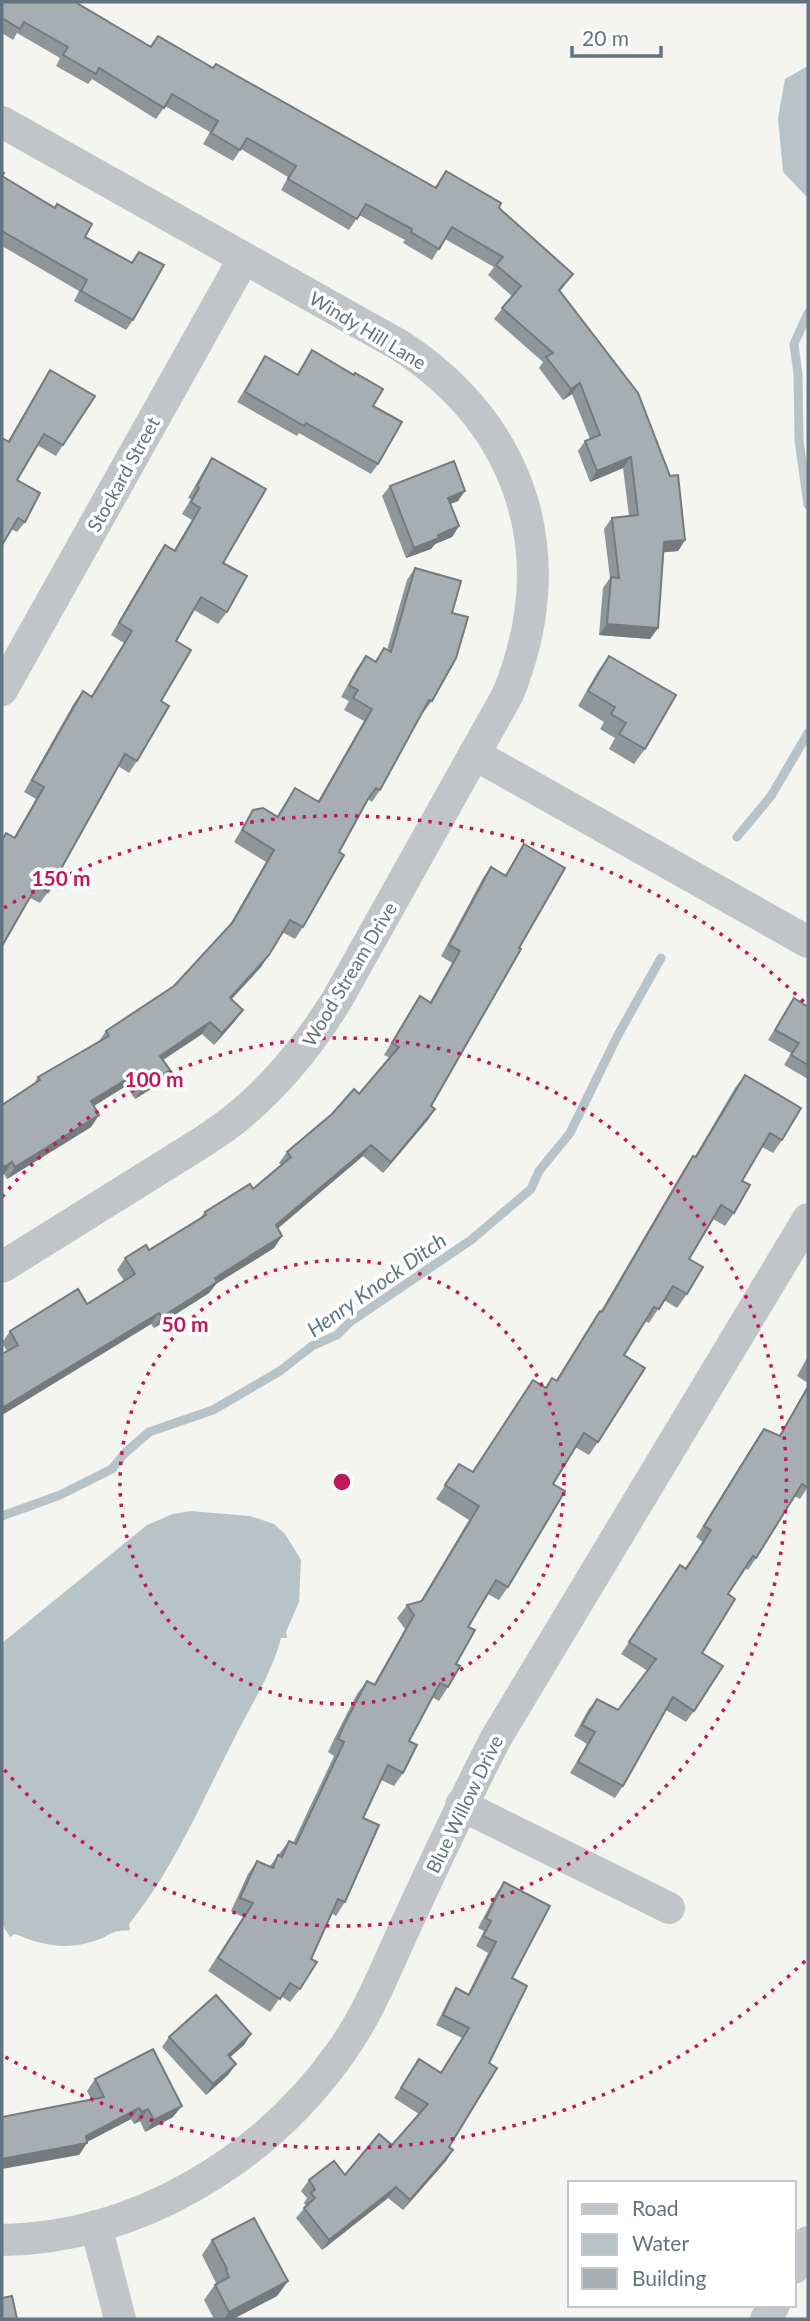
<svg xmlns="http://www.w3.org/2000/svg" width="810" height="2321" font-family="Lato,sans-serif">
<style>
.water{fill:#b8c3c7}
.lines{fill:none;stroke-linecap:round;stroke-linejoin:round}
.stream{stroke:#b8c3c7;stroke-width:9}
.minor{stroke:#c1c5c8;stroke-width:32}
.wall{fill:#8f9699}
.shaded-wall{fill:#747a7d}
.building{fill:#a6aeb2;stroke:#747a7d;stroke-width:2}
.ring{fill:none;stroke:#c2185b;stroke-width:3.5;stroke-dasharray:3.5 7}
.labels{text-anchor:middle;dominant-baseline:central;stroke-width:7;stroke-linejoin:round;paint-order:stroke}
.street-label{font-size:19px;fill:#637480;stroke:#fff}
.water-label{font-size:21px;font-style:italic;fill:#5f767e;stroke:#fff}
.centre{fill:#c2185b;stroke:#fff;stroke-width:3.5}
.ring-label{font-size:21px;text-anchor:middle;font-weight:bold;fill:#c2185b;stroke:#fff;stroke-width:7;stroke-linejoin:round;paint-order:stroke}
</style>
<rect width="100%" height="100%" fill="#f4f4f0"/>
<!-- water -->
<g class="water">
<polygon points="808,66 808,198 783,172 778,118 785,79"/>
<path d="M 191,1511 L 250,1516 L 274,1524 L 285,1534 L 301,1560 L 299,1602 L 286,1632 L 287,1638 L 281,1638 C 272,1674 249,1708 233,1741 C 201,1803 173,1870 129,1924 L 130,1930 C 127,1931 123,1930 120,1931 C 113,1931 106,1937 100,1939 C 68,1951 45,1946 15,1934 L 10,1937 L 2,1924 L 2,1643 L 147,1525 L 173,1514 Z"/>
</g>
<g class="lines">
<!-- stream -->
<g class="stream">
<polyline points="808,313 794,344 798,374 799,440 808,505"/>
<polyline points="737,837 771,796 808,733"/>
<polyline points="2,1516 60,1495 112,1469 124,1454 149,1432 213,1410 280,1371 312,1346 337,1335 350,1322 471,1240 531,1189 539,1171 570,1133 618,1035 661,958"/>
</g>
<!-- minor -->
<g class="minor">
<path d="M 2,122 L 399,345 C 524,426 564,556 508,694 L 338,998 C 310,1044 277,1085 235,1119 C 225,1127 214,1134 204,1141 L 2,1267"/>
<polyline points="2,690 244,258"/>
<polyline points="474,754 808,942"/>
<polyline points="461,1805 669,1908"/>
<polyline points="96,2226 120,2319"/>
<path d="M 2,2240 C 137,2238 265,2160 341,2052 C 369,2013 386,1968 406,1925 C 435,1862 464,1800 496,1738 L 808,1219"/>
<polyline points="794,2268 808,2242"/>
<polyline points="766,2319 774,2305"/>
</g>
</g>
<!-- wall -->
<g class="wall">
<polygon points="2,2 150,46 158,36 213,68 435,187 446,171 499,208 565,285 560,291 685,540 678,551 664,552 658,628 650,639 599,635 603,588 610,578 604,529 612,518 629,516 623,468 590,482 578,451 585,441 590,439 572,394 563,400 539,368 543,362 494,319 512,296 488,275 494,267 445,239 432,260 403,243 405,240 359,215 349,230 281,190 288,177 241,149 233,161 203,144 210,132 165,106 156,119 92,79 88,84 56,66 60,58 17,33 13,40 2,33"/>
<polygon points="2,172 2,176 85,237 131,263 139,252 133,320 126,330 74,301 79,291 2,246"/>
<polygon points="312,350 373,406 378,464 371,474 299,433 297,436 237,402 265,356 297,374"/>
<polygon points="50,370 63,445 56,456 37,445 17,480 25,522 17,532 11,529 8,441 43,381"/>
<polygon points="212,458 227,612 218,624 194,610 176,641 161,701 137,761 129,773 118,766 48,892 40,903 30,898 2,946 2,839 6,833 14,837 36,799 24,792 74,703 83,691 91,696 124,643 111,635 157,556 165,545 174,550 192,520 182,514 191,499 188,498 204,470"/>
<polygon points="390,486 458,501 450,504 459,526 452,537 435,544 431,549 406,558 382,496"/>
<polygon points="415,568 452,613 432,701 423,713 422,712 380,790 372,802 368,799 339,852 303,927 295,939 282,932 261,967 232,999 243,1010 235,1021 214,1045 202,1034 163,1060 162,1082 135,1099 126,1086 94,1106 99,1115 91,1127 7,1179 4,1174 2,1175 2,1105 33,1085 38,1077 99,1041 106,1031 174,986 229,926 266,862 234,842 253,810 277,816 295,788 318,801 364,721 344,710 349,701 341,697 357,668 366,656 375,661 384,648 387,650 407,580"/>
<polygon points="609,656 645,749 634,764 609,749 615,738 600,729 604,722 578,706 598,671"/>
<polygon points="524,844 519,948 431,1106 435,1109 427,1121 383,1173 363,1156 277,1228 282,1236 274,1248 216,1284 209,1293 154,1328 151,1324 2,1415 2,1354 7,1351 2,1343 10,1331 87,1304 124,1281 117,1270 125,1258 149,1250 200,1218 205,1212 253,1189 281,1165 279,1163 287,1152 359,1094 390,1058 384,1055 412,1008 420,996 430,1002 452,963 441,956 483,878 491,867 505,875"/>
<polygon points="794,998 808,1007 808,1079 784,1065 791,1053 768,1040"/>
<polygon points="745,1075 782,1140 773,1153 762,1147 742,1181 734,1213 725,1226 713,1219 689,1259 687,1294 677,1308 664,1300 649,1323 645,1321 624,1355 598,1442 589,1455 575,1447 553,1484 508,1587 499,1600 488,1594 468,1627 448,1687 439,1701 432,1697 409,1741 403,1773 394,1786 381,1780 363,1818 345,1902 336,1916 331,1913 300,1989 290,2002 281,1996 270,2012 208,1971 243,1917 231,1911 248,1874 257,1861 270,1866 289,1841 293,1843 334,1756 328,1752 334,1739 357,1694 367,1681 374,1684 405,1629 397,1618 407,1605 420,1602 469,1520 436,1499 459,1464 472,1472 533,1380 546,1388 556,1380 591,1324 601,1311 684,1169 693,1156 695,1156 735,1088"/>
<polygon points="808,1356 808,1383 797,1376"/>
<polygon points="808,1385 808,1487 800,1499 794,1496 756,1558 748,1570 745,1568 728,1594 702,1653 694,1711 686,1722 666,1710 623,1786 615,1798 570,1773 587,1744 574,1736 588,1710 597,1699 618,1710 648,1671 621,1654 680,1565 685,1568 703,1542 696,1537 756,1440 764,1429 779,1436"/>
<polygon points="504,1882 512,1978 489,2063 449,2147 453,2150 446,2161 403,2210 388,2198 322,2250 296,2218 306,2206 304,2203 307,2198 301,2191 309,2180 345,2175 392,2145 419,2114 394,2098 419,2059 441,2072 462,2038 436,2025 449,1999 456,1988 468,1994 488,1953 476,1946 484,1931 478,1928 497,1892"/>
<polygon points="251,2034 244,2045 230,2057 236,2064 228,2075 206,2095 162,2047 169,2037"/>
<polygon points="95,2079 173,2117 145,2132 140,2121 134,2124 131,2119 87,2142 79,2155 91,2099 87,2091"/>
<polygon points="212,2240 288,2281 277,2296 233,2319 214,2319 204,2300 216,2283 202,2255"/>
</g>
<!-- shaded-wall -->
<g class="shaded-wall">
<polygon points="580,383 572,394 563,400 571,389"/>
<polygon points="631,457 623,468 590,482 597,471"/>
<polygon points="465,491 458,501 440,508 448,498"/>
<polygon points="459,526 452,537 435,544 431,549 406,558 414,548 438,535"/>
<polygon points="685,540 678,551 657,553 664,542"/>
<polygon points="607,624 658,628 650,639 599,635"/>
<polygon points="269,955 261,967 222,1009 230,998"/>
<polygon points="243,1010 235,1021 214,1045 222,1033"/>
<polygon points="210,1022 202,1034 152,1067 160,1056"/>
<polygon points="170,1070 162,1082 135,1099 143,1087"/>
<polygon points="135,1074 126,1086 82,1113 91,1101"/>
<polygon points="435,1109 427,1121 383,1173 391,1162"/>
<polygon points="99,1115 91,1127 7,1179 15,1167"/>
<polygon points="371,1145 363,1156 268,1237 276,1225"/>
<polygon points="12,1162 4,1174 2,1175 2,1170 4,1167"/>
<polygon points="282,1236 274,1248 216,1284 209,1293 154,1328 162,1317 215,1278"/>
<polygon points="159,1313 151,1324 2,1415 2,1408"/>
<polygon points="251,2034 244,2045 220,2066 228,2055"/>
<polygon points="236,2064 228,2075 206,2095 213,2084"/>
<polygon points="182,2106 173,2117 145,2132 154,2120"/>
<polygon points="139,2108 131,2119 85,2143 87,2143 79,2155 2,2169 2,2159 86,2136"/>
<polygon points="148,2109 140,2121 134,2124 142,2112"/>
<polygon points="453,2150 446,2161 403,2210 410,2200"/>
<polygon points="396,2187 388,2198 322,2250 329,2240"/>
<polygon points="288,2281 277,2296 233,2319 224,2319 229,2312"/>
</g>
<!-- building -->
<g class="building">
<polygon points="2,2 75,2 151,47 158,36 213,68 216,64 436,188 446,171 501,203 499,208 573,274 559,290 638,393 670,476 678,475 685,540 664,542 658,628 607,624 611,577 619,578 612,518 638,515 631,457 597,471 585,441 600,435 580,383 571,389 546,357 553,353 502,308 521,286 496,265 503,257 452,227 439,249 411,232 412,229 366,204 357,219 288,179 296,166 247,138 240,150 211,133 218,121 172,94 164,108 99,68 96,74 63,55 68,47 24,22 20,29 2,18"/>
<polygon points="2,172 4,173 2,176 55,208 57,204 92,224 85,237 132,263 139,252 164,265 133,320 81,291 87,280 2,231"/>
<polygon points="312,350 354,375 355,373 383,389 373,406 402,422 378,464 306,423 304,426 245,392 265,356 298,375"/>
<polygon points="50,370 95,396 63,445 44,434 17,480 40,493 25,522 18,518 2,545 2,438 9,442"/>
<polygon points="212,458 266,489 223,563 247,576 227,612 201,597 176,641 191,650 161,701 169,706 137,761 125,754 48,892 37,885 2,946 2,840 6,833 15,838 44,787 32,780 83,691 92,697 132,631 119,623 165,545 175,551 200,508 191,502 199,488 197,486"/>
<polygon points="454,461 465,491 448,498 459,526 438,535 439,538 414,548 390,486"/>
<polygon points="415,568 461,581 452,613 468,617 456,658 432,701 429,700 380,790 376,788 368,799 339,852 344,855 303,927 290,920 269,955 230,998 243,1010 222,1033 210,1022 160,1056 170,1070 143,1087 135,1074 91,1101 99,1115 15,1167 12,1162 4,1167 2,1164 2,1105 40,1080 38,1077 109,1036 106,1031 174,986 233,922 274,850 242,830 253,810 263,808 278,817 295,788 319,802 372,709 353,698 358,690 349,685 366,656 376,662 384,648 391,652"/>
<polygon points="609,656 676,695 645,749 619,734 626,723 611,714 615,707 588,691"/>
<polygon points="524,844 565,868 519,948 521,949 431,1106 435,1109 391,1162 371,1145 276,1225 282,1236 215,1278 217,1282 162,1317 159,1313 2,1408 2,1354 18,1345 10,1331 78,1289 87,1304 135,1274 125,1258 146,1245 149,1250 206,1215 205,1212 250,1184 253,1189 291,1157 287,1152 332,1114 354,1089 359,1094 399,1047 392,1043 420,996 431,1003 460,951 449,945 491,867 506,876"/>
<polygon points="794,998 808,1007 808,1065 791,1055 799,1043 775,1030"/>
<polygon points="745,1075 801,1108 782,1140 770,1133 742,1181 750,1185 734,1213 721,1205 689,1259 703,1267 687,1294 673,1286 659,1309 654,1307 624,1355 645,1368 598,1442 584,1433 553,1484 565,1491 508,1587 496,1580 468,1627 475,1630 456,1664 460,1666 448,1687 440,1683 409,1741 417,1745 403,1773 388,1765 363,1818 379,1825 345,1902 338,1899 311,1959 317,1962 300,1989 290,1983 280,1999 218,1958 253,1903 240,1898 257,1861 273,1868 278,1855 282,1857 289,1841 296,1844 344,1742 338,1739 344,1725 367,1681 375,1685 414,1615 407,1605 422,1601 479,1506 445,1485 459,1464 473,1472 533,1380 546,1388 552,1378 557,1381 600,1311 602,1312 693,1156 696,1157"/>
<polygon points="808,1387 808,1488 802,1484 756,1558 753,1556 728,1594 735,1599 702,1653 723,1666 694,1711 673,1697 623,1786 578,1762 595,1732 582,1725 597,1699 618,1710 656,1659 629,1642 680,1565 686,1569 711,1530 704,1526 764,1429 780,1436"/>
<polygon points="504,1882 550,1906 512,1978 527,1986 489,2063 497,2068 449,2147 453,2150 410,2200 396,2187 329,2240 304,2208 315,2198 311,2193 315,2189 309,2180 334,2161 345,2175 379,2134 392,2145 428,2104 401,2088 419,2059 441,2073 469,2028 443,2015 456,1988 469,1995 496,1942 483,1936 491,1921 486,1918"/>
<polygon points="216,1995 251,2034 228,2055 236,2064 213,2084 169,2037"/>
<polygon points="153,2049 182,2106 154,2120 148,2109 142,2112 139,2108 86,2136 87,2143 2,2159 2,2117 104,2097 95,2079"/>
<polygon points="254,2218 288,2281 229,2312 215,2285 229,2277 226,2270 227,2269 212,2240"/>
<polygon points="12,2296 17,2319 2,2319 2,2298"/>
</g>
<!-- distance rings -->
<g class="ring">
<circle cx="342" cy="1482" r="222"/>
<path d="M2 1197A444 444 0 1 1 2 1767"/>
<path d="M805 1961A666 666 0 0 1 4 2056M4 908A666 666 0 0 1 805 1003"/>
</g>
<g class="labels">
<!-- street labels -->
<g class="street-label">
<text transform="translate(368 330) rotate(31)">Windy Hill Lane</text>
<text transform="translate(123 474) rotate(-61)">Stockard Street</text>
<text transform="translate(349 974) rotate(-59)">Wood Stream Drive</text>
<text transform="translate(464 1804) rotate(-64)">Blue Willow Drive</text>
</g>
<!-- water labels -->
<g class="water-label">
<text transform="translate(376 1284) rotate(-35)">Henry Knock Ditch</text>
</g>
</g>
<circle cx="342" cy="1482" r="10" class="centre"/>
<g class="ring-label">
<text x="61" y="886">150 m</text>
<text x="154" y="1087">100 m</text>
<text x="185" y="1332">50 m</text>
</g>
<!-- border -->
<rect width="810" height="2321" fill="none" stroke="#637480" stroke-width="7"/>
<!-- legend -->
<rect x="568" y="2181" width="228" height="126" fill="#ffffff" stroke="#c1c7cc" stroke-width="2"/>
<rect x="582" y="2204" width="35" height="10" fill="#c1c5c8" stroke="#c1c7cc" stroke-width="2"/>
<text x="632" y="2216" font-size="21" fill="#637480">Road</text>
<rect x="582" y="2234" width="35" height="21" fill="#b8c3c7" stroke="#c1c7cc" stroke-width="2"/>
<text x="632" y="2251" font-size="21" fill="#637480">Water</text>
<rect x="582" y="2268" width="35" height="21" fill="#a6aeb2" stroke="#c1c7cc" stroke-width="2"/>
<text x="632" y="2286" font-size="21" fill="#637480">Building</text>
<!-- scale -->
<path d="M572 46v10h89v-10" fill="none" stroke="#637480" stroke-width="3.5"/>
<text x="582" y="46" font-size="21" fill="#637480" stroke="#ffffff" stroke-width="5" paint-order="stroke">20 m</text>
</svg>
